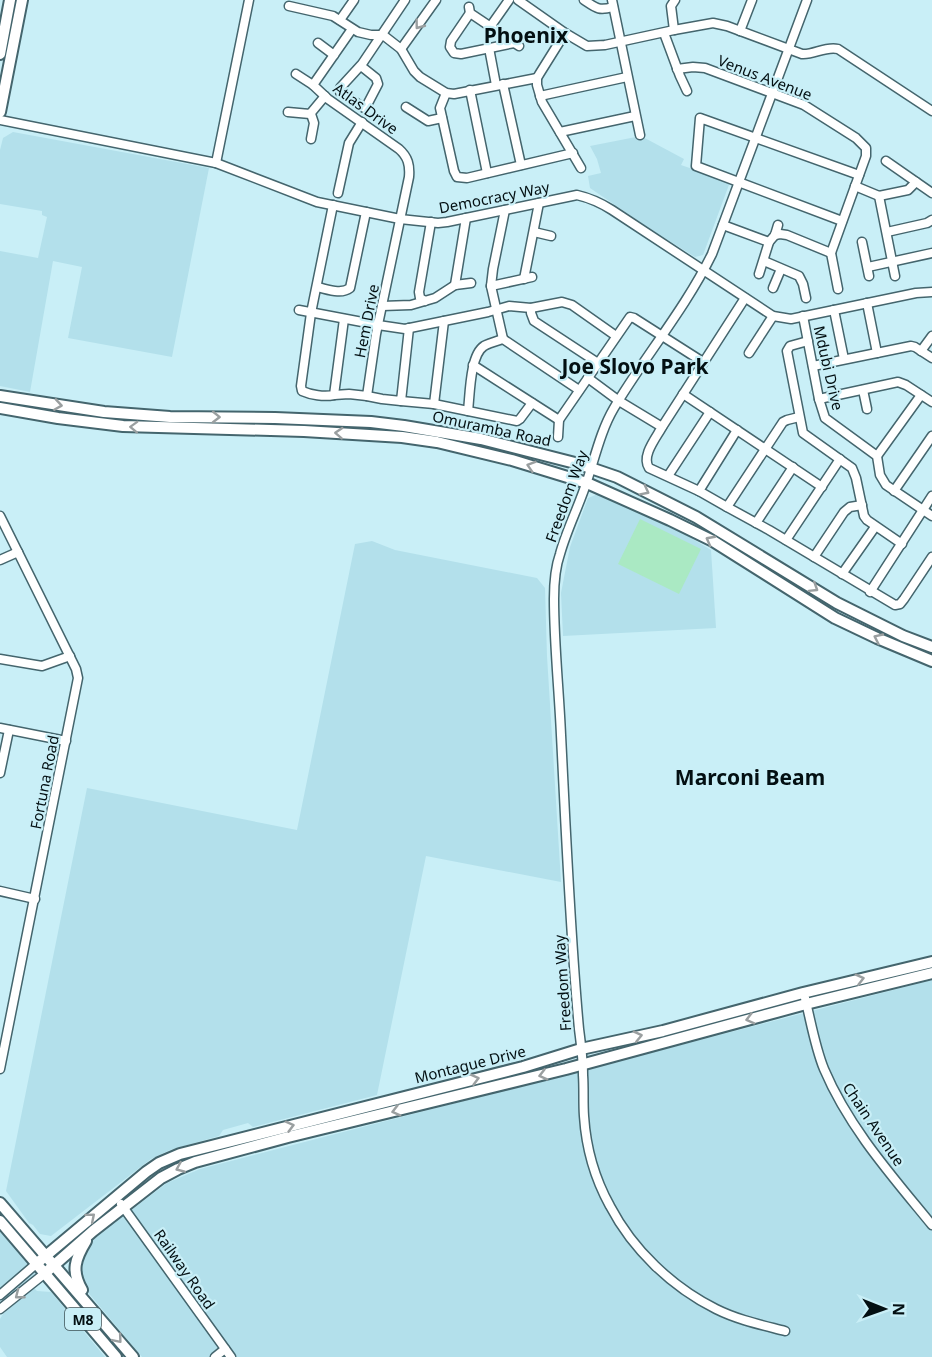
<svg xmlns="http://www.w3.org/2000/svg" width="932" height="1357" font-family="'Noto Sans',sans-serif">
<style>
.built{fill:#b3e0eb}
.green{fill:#aae9c3}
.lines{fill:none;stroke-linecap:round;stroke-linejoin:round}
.minor-casing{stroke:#44656d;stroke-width:11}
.major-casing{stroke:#44656d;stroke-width:14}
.minor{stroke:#fff;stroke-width:8}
.major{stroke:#fff;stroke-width:10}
.oneway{stroke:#9a9fa0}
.labels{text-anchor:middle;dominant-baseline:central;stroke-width:4.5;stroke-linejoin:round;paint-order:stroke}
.shield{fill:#c9eff7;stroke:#3e5257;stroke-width:1.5}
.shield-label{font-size:14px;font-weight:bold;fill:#030f12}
.street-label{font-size:15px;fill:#030f12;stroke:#c9eff7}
.district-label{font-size:21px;font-weight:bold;fill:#030f12;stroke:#c9eff7}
</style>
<rect width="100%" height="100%" fill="#c9eff7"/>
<!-- built -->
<g class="built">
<polygon points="13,132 209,168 172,357 68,338 82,267 53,261 30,392 0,386 0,251 38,258 47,217 42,215 42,211 0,204 0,150 3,138"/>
<polygon points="641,136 684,159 681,165 730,182 703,255 695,257 652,230 590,188 588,176 601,173 597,159 590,146"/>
<polygon points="598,494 681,532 711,550 716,628 563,636 561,593 570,547 588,498"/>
<polygon points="372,541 395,550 537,578 545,588 547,656 561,882 426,856 377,1095 253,1127 248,1123 223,1130 219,1136 170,1150 151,1159 51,1236 40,1234 33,1225 29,1223 6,1191 87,788 297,830 355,544"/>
<polygon points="932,980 932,1357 142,1357 86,1290 78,1276 80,1258 90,1241 167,1183 200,1169"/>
<polygon points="0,1211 46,1266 0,1301"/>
<polygon points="34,1288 37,1291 51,1292 105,1357 7,1357 0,1347 0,1319 3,1314"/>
</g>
<!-- green -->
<polygon class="green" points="640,519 701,549 679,594 618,564"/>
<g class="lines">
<defs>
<g id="minor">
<path d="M 518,0 L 565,33 L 587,46 L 605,45 L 674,30 L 713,23 L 727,26 L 802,54 C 814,55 825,46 838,49 L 932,111"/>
<path d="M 584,0 C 596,8 598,11 613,7"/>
<polyline points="612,0 640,135"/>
<polyline points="289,6 333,16 358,32 371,35 383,35 401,49 414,71 420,77 446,93 454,94 537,78"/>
<polyline points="469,7 470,13 519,46"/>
<polyline points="470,13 451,41 450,47 454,53 461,54 514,43"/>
<polyline points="340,20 354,0"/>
<polyline points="490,27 509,0"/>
<polyline points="674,30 671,6 675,0"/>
<polyline points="740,31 752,0"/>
<polyline points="565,33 540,73 537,78 537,85 542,102 581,168"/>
<polyline points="664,33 680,76 687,91"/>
<polyline points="318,43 334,55"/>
<polyline points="489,48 496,85"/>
<polyline points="401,49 436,0"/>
<polyline points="361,66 376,78 378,84 366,107 364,108 340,92 340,88 362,64 405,0"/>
<polyline points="677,69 693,67 705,68 804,105 856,138 866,148 866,156 831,253 838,289"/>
<path d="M 296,74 L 313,85 L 328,99 L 399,149 C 408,157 410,165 409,177 L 376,334 L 367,396 L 349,394 L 334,395"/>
<polyline points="503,84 521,165"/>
<polyline points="313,85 352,29"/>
<polyline points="470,90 487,173"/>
<polyline points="446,93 440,108 454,171 457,177 467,178 573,153"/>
<polyline points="540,96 627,77"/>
<polyline points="406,107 428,121 442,118"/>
<polyline points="288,112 310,114 325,96"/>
<path d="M 0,120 L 216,163 L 317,202 L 400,219 L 438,223 L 447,222 L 577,195 C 590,198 601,203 612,210 L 773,316 L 791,319 L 916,293 L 932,292"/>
<polyline points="560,132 635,116"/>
<polyline points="311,139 314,123 311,114"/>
<polyline points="886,161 932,193"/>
<polyline points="216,163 249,0"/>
<polyline points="855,186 879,196 908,190 916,182"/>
<polyline points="338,193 349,143 362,122"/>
<polyline points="879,196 895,276"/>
<path d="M 333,205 L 311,313 L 301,386 L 302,391 C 311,395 324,397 334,395 L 344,319"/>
<polyline points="842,221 696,166 700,118 859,175"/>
<polyline points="723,225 769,242"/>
<polyline points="534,232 551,236"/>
<polyline points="887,232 927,223 932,220"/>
<polyline points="775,235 780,234 787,235 831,253"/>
<polyline points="862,242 869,276"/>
<polyline points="764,261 799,276 803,284 806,298"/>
<polyline points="868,267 932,253"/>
<polyline points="759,274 769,242 775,235 778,225"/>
<polyline points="524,279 539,203"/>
<polyline points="455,285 466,218"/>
<polyline points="491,286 532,277"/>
<path d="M 317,287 C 327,289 341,295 350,288 L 366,212"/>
<polyline points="773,288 781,269"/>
<polyline points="425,301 420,298 419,292 431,222"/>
<polyline points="867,303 877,353"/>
<polyline points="382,306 411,305 435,298 455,285 471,283"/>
<polyline points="531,308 531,313 534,321 598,363"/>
<polyline points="299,310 378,325 405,329 488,312 509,306 531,308 562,302 572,305 616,336"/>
<polyline points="834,310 844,359"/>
<polyline points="803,316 819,399 825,418 877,456 880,475 886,485 932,516"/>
<polyline points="503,339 491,286 493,269 505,210"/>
<polyline points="503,339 579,390"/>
<polyline points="808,341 790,346 787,351 803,433 852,468 856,478 864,516 867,520 902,544"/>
<polyline points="921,351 932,336"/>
<polyline points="749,353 773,316"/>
<polyline points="473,365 559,420"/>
<polyline points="813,366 911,346 915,347 932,358"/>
<polyline points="588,378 619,401 662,427"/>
<polyline points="863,390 867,409"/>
<polyline points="683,394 822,487"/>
<polyline points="367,396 382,399 401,401 409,328"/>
<polyline points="819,399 898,382 906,385 932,402"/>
<polyline points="401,401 434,404 517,421 520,419 532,403"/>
<polyline points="434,404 444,321"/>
<path d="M 468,411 C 470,394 470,355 484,346 C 489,343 497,341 503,339"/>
<polyline points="737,430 699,491 727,507 783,422 787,420 799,417"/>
<polyline points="558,437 559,420 630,317 634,318 703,362"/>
<polyline points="877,456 921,395"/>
<polyline points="668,476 710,412"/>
<path d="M 699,491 L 649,468 C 641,456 656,438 662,427 L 745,298"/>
<polyline points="894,491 932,436"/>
<polyline points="727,507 769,530 895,605 900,604 904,599 932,557"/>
<polyline points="0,516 76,669 78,678 0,1069"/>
<polyline points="756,523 793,467"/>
<polyline points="786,540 840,459"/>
<polyline points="814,557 844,512 850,507 862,505"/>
<polyline points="0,560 18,552"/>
<polyline points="842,574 875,527"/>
<polyline points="870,592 932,496"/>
<polyline points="0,659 42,666 70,656"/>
<polyline points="0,728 66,741"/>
<polyline points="0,773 9,730"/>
<polyline points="0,891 35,899"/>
<path d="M 805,998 C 811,1022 815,1047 824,1069 C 849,1128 892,1176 932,1225"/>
<polyline points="121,1204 231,1357"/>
<polyline points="0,1295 36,1264"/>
<polyline points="0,1309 44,1274"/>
<path d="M 785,1331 C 762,1325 738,1320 716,1309 C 672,1287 633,1250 610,1206 C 595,1179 586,1147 584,1116 C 583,1102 584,1088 583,1075 C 583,1060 581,1044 579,1029 C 570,931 566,833 561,735 C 559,689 554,644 554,599 C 554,584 555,568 560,554 C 567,529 579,506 587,481 C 595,457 601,430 614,408 C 645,356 685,309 712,254 L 807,0"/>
<polyline points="215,1357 225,1349"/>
</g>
<g id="major">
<polyline points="0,54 10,0"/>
<polyline points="0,112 22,0"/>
<polyline points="0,396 104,412 170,417 275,418 371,422 404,426 481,439 579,464 617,477 696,517 837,603 903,636 932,647"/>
<polyline points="0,408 58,418 123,426 304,431 402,437 437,442 512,460 587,483 670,520 713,541 835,618 877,638 932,661"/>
<polyline points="0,1203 133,1357"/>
<polyline points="0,1221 116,1357"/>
<polyline points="36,1264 146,1172 159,1163 180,1154 523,1067 581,1049 663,1031 803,993 932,962"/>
<polyline points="44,1274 93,1231 161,1178 178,1169 195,1162 288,1137 566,1069 806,1004 932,973"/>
<path d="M 82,1290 C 71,1271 75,1259 86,1241"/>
</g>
</defs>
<!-- minor casing -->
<use href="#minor" class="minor-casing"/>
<!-- major casing -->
<use href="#major" class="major-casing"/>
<!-- minor -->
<use href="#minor" class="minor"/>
<!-- major -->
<use href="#major" class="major"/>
</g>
<!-- one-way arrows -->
<defs><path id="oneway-chevron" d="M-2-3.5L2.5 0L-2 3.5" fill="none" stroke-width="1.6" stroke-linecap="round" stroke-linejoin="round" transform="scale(1.5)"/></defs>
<g class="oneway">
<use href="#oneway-chevron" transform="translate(419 25) rotate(127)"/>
<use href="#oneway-chevron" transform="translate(58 405) rotate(9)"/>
<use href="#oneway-chevron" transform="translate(216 417) rotate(1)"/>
<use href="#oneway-chevron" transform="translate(134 427) rotate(-178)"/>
<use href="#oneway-chevron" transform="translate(339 433) rotate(-177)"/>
<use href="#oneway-chevron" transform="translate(531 466) rotate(-163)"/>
<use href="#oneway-chevron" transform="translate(645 491) rotate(27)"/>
<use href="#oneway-chevron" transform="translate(710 540) rotate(-152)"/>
<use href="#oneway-chevron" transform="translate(814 588) rotate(32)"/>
<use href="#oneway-chevron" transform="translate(878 638) rotate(-155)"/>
<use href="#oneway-chevron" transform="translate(860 979) rotate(-14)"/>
<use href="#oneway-chevron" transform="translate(750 1019) rotate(165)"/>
<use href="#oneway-chevron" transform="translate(638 1036) rotate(-13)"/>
<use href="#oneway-chevron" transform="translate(543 1075) rotate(166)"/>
<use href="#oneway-chevron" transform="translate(475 1079) rotate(-15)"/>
<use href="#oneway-chevron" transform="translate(396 1111) rotate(166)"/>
<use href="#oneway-chevron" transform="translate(290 1126) rotate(-15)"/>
<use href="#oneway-chevron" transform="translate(180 1168) rotate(157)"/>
<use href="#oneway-chevron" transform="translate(91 1217) rotate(-40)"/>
<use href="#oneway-chevron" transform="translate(19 1295) rotate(142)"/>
<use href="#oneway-chevron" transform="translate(118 1339) rotate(50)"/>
</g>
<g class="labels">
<!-- shield labels -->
<rect class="shield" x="65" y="1308" width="36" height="22" rx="4.5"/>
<g class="shield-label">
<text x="83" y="1319">M8</text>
</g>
<!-- street labels -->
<g class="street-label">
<text transform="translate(765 77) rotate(21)">Venus Avenue</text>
<text transform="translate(366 108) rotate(36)">Atlas Drive</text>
<text transform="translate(494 197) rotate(-11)">Democracy Way</text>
<text transform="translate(366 321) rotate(-79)">Hem Drive</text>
<text transform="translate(829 368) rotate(77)">Mdubi Drive</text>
<text transform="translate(492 428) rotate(12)">Omuramba Road</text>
<text transform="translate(566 496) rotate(-70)">Freedom Way</text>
<text transform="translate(44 782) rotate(-79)">Fortuna Road</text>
<text transform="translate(562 983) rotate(-94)">Freedom Way</text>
<text transform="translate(470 1064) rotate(-14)">Montague Drive</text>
<text transform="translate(874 1124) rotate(56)">Chain Avenue</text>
<text transform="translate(185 1269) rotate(55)">Railway Road</text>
</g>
<!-- district labels -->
<g class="district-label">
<text x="526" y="35">Phoenix</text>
<text x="635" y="366">Joe Slovo Park</text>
<text x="750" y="777">Marconi Beam</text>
</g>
</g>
<!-- north arrow -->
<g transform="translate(884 1309) rotate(91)" stroke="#c9eff7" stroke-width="4.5" paint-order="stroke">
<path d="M0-4.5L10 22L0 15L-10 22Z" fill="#030f12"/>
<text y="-9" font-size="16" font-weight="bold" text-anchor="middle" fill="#030f12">N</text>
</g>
</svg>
